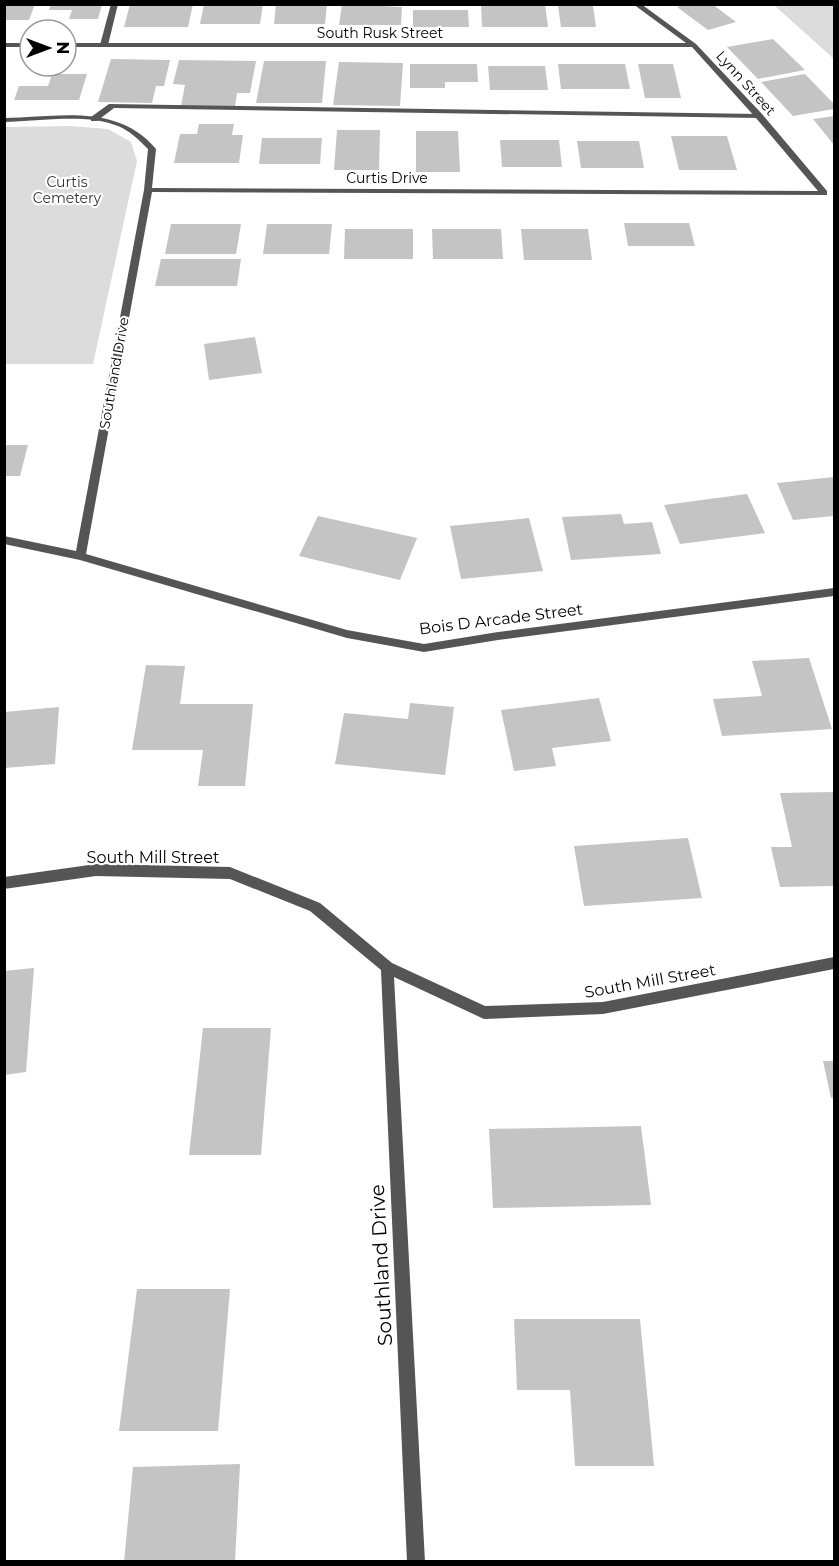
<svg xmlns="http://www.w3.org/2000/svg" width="839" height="1566" font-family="Montserrat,sans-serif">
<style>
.green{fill:#dcdcdc}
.building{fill:#c4c4c4}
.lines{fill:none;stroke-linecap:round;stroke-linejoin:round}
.service{fill:#555;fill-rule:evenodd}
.minor{fill:#555;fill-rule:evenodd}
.labels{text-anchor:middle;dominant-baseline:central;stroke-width:4.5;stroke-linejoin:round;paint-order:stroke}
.far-street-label{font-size:14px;fill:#000;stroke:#fff}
.far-park-label{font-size:14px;fill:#333;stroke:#fff}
.street-label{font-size:16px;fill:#000;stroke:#fff}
.near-street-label{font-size:20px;fill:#000;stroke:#fff}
</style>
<rect width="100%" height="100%" fill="#fff"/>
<!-- green -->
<g class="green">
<polygon points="774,5 834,5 834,59"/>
<polygon points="71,126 108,129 131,142 137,161 93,364 5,364 5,127"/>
</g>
<!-- building -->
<g class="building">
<polygon points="4,4 35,4 29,20 4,20"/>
<polygon points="51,4 102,4 98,19 69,19 72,10 49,10"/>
<polygon points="130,4 193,4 188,27 124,27"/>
<polygon points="204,4 263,4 260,24 200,24"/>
<polygon points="276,4 327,4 325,24 274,24"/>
<polygon points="342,4 402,7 401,25 339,25"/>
<polygon points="481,4 545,4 548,27 482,27"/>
<polygon points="686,4 712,4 736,22 708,30 677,7"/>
<polygon points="558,6 593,6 596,27 561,27"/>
<polygon points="413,10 468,10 469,27 413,27"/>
<polygon points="773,39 805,70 758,79 727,47"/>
<polygon points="111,59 170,60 164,86 156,86 152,103 98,102"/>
<polygon points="179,60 256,61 250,93 237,93 235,106 181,106 185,85 173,84"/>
<polygon points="264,61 326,61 322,103 256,103"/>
<polygon points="339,62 403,63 400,106 333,105"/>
<polygon points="410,64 477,64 478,82 445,82 445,88 410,88"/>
<polygon points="558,64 625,64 630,89 561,89"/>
<polygon points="638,64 673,64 681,98 645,98"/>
<polygon points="488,66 545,66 548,90 490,90"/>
<polygon points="52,74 87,74 79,100 14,100 19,86 48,86"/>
<polygon points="805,74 834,104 834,109 793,116 761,82"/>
<polygon points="834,116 834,145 813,119"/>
<polygon points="199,124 234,124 232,135 243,135 239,163 174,163 180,134 197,134"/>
<polygon points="337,130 380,130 379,170 334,170"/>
<polygon points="416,131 458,131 460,172 416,172"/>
<polygon points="671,136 727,136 737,170 679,170"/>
<polygon points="262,138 322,138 320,164 259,164"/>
<polygon points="500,140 559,140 562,167 502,167"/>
<polygon points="577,141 639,141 644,168 581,168"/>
<polygon points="624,223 689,223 695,246 628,246"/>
<polygon points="171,224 241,224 236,254 165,254"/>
<polygon points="267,224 332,224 329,254 263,254"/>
<polygon points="345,229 413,229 413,259 344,259"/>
<polygon points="432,229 501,229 503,259 433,259"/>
<polygon points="521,229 588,229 592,260 524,260"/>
<polygon points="161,259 241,259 237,286 155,286"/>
<polygon points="255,337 262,373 209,380 204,344"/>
<polygon points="4,445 28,445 20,476 4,476"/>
<polygon points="834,477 834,516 793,520 777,483"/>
<polygon points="747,494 765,533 680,544 664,505"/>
<polygon points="621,514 624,524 652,522 661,554 571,560 562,517"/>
<polygon points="318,516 417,538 400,580 299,556"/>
<polygon points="529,518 543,571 461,579 450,526"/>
<polygon points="809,658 832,729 722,736 713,699 762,696 752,661"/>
<polygon points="146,665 185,666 180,704 253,704 245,786 198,786 203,750 132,750"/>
<polygon points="599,698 611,741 552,748 556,766 514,771 501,710"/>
<polygon points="410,703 454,707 445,775 335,764 344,713 408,719"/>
<polygon points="59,707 55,764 4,768 4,712"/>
<polygon points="834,792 834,886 780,887 771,847 792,847 780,793"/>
<polygon points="688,838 702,898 584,906 574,846"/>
<polygon points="34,968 26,1072 4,1075 4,971"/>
<polygon points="203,1028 271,1028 261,1155 189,1155"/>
<polygon points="823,1061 834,1061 834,1098 831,1098"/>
<polygon points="641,1126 651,1205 493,1208 489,1129"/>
<polygon points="137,1289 230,1289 218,1431 119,1431"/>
<polygon points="514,1319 640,1319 654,1466 575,1466 570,1390 517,1390"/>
<polygon points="240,1464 235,1562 124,1562 133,1467"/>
</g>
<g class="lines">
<!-- service -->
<g class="service">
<polygon points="111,4 118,4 108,45 104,47 100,45"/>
<polygon points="109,104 759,114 763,116 759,118 114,108 97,121 91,121 91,117"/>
</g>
<!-- minor -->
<g class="minor">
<path d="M 633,4 L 641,4 L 696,44 L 762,114 L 827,191 L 827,195 L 152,192 L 86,554 L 347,630 L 424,644 L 498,632 L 834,588 L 834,596 L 498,640 L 424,652 L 347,638 L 80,560 L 4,544 L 4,536 L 76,551 L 144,190 L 148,149 C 139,140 130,131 118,126 C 87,113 38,121 4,122 L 4,118 C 58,117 118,103 156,149 L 152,188 L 818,191 L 756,118 L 692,47 L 66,47 L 66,43 L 686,43 Z"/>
<rect x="4" y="43" width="26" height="4"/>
<polygon points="96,864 230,867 320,903 392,963 485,1006 603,1002 834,957 834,969 603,1014 484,1019 394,977 425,1562 407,1562 381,970 310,911 230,879 96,876 4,889 4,877"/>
</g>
</g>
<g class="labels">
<!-- far-street labels -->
<g class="far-street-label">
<text x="380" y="33">South Rusk Street</text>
<text transform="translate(746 83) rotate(48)">Lynn Street</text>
<text x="387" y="178">Curtis Drive</text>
<text transform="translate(114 373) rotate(-80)">Southland Drive</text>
</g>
<!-- far-park labels -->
<g class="far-park-label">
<text x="67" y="182">Curtis<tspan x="67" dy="16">Cemetery</tspan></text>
</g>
<!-- street labels -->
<g class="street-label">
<text transform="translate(501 619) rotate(-7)">Bois D Arcade Street</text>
<text x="153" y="857">South Mill Street</text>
<text transform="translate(650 981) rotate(-10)">South Mill Street</text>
</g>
<!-- near-street labels -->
<g class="near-street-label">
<text transform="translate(381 1265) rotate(-93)">Southland Drive</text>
</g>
</g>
<!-- border -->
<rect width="839" height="1566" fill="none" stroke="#000000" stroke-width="12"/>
<!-- north arrow -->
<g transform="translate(48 48) rotate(90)"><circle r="28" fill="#ffffff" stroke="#999999" stroke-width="1.5"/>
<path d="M0-4.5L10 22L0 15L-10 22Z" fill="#000000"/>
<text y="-9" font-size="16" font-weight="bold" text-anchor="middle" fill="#000000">N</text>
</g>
</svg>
